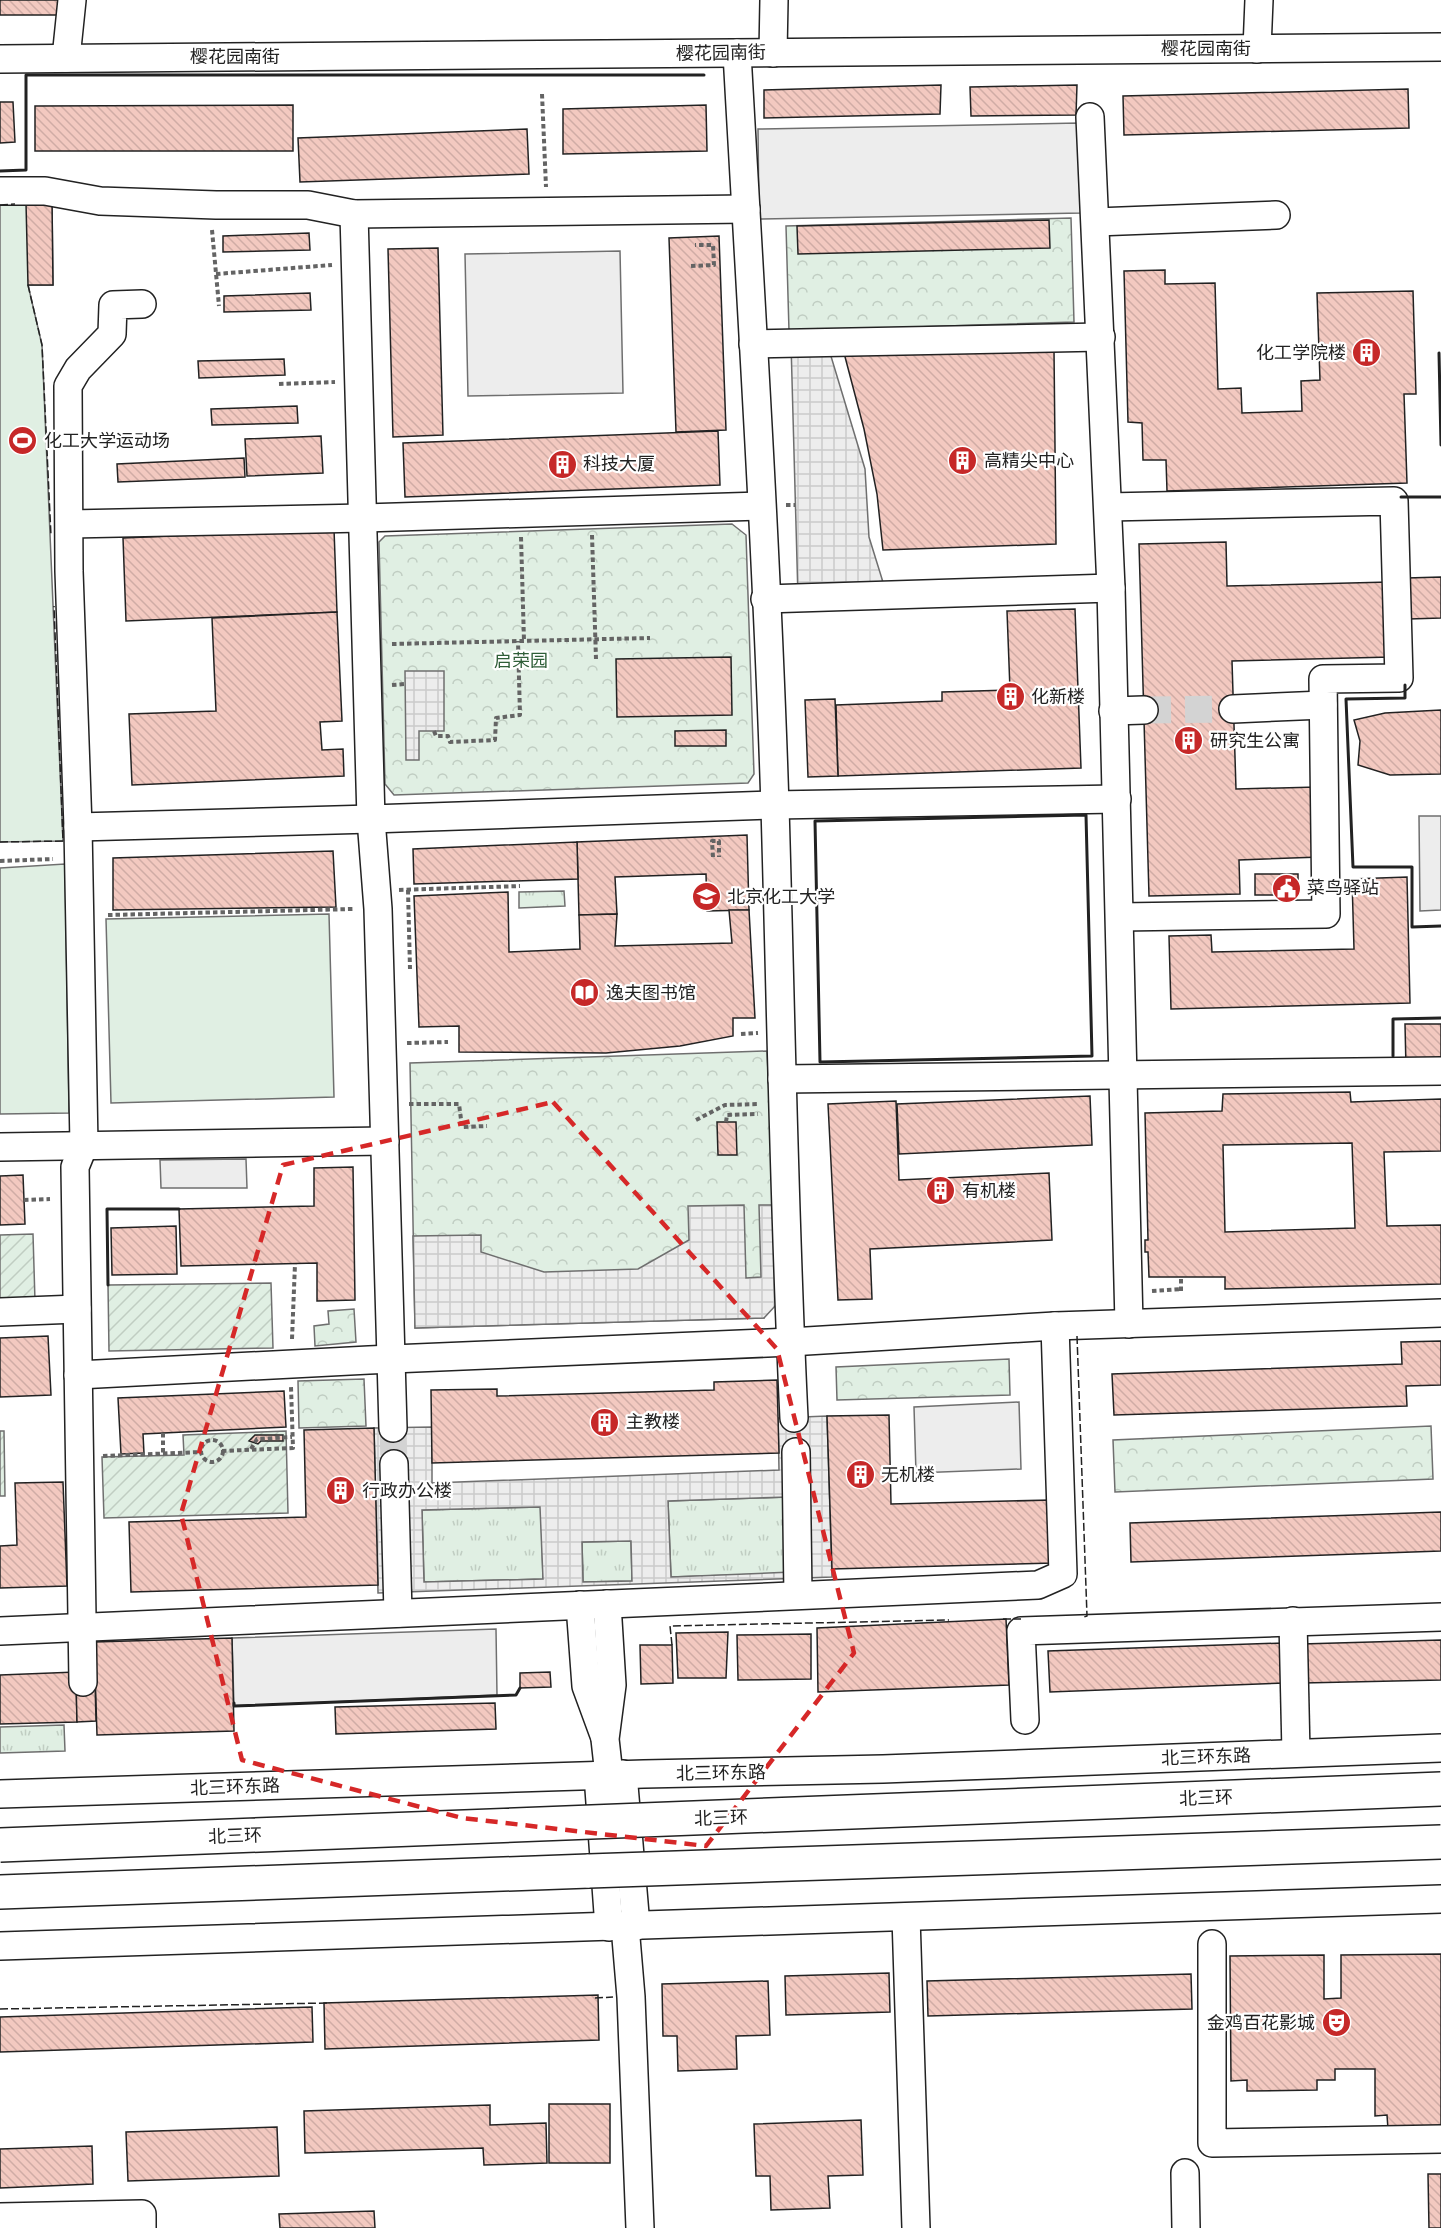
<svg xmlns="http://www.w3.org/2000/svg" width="1441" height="2228" font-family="'Varela Round','Noto Sans SC',sans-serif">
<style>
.grass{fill:url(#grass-tufts);stroke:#6f6f6f;stroke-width:1.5}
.forest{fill:url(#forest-crowns);stroke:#6f6f6f;stroke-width:1.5}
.garden{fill:url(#garden-furrows);stroke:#6f6f6f;stroke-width:1.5}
.pitch{fill:#e0efe3;stroke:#6f6f6f;stroke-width:1.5}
.parking{fill:#ededed;stroke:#6f6f6f;stroke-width:1.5}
.plaza{fill:url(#plaza-grid);stroke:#6f6f6f;stroke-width:1.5;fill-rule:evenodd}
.building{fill:url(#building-back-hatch);stroke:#222;stroke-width:1.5;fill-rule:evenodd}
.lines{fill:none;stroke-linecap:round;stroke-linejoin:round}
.minor-tunnel{stroke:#d3d3d3;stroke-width:27;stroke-dasharray:27 14;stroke-linecap:butt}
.minor-casing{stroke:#222;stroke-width:30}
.highway-casing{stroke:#222;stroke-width:36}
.path{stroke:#646464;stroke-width:4;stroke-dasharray:4.5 3;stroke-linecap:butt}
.minor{stroke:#fff;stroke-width:27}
.highway{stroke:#fff;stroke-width:33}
.highway-bridge-casing{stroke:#222;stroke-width:36;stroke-linecap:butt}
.highway-bridge{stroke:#fff;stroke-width:33}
.fence{stroke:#222;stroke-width:1.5;stroke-dasharray:8 3;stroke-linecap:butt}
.wall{stroke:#222;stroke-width:3}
.marked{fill:none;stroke:#d62828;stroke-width:4.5;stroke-dasharray:12 8;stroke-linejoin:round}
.labels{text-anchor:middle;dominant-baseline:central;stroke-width:4.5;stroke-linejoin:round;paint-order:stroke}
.street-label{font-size:18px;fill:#222;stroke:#fff}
.poi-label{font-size:18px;fill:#222;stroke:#fff;text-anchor:start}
.park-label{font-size:18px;fill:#2f5e38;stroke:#fff}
</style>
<defs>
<pattern id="grass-tufts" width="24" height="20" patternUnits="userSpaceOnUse" patternTransform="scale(1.5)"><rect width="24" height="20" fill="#e0efe3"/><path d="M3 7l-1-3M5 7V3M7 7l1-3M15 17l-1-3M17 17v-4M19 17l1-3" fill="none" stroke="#c0cdc2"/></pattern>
<pattern id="forest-crowns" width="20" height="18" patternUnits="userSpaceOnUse" patternTransform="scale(1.5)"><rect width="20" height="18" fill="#e0efe3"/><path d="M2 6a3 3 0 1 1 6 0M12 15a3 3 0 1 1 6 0" fill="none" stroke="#c0cdc2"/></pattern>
<pattern id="garden-furrows" width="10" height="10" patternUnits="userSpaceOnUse" patternTransform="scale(1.5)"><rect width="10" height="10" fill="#e0efe3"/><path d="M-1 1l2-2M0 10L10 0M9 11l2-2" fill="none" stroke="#c0cdc2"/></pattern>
<pattern id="plaza-grid" width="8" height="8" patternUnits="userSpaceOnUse" patternTransform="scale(1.5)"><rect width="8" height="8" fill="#ededed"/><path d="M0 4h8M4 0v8" fill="none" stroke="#cbcbcb"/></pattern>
<pattern id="building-back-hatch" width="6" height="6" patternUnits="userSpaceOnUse" patternTransform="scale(1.5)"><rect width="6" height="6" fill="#f3c9c0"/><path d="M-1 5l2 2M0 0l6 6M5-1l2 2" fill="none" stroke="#d0aca5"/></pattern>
</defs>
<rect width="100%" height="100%" fill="#fff"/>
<!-- grass -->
<g class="grass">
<polygon points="564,891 565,906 519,908 519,892"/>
<polygon points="789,1497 792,1573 671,1577 668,1501"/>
<polygon points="541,1507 543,1579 424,1582 422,1510"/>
<polygon points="631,1541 632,1581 583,1582 582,1542"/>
<polygon points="64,1725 65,1751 0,1753 0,1727"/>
</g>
<!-- forest -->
<g class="forest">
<polygon points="1071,218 1074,322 789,331 786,226"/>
<polygon points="732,524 746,535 754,774 748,783 394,795 385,784 379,542 385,536"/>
<polygon points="767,1051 774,1205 764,1318 415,1328 410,1063"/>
<polygon points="354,1309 356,1342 315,1346 314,1326 329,1324 328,1311"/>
<polygon points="1009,1359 1010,1395 837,1400 836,1367"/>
<polygon points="364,1379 366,1426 299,1428 298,1381"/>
<polygon points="1431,1426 1433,1479 1115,1492 1113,1440"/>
</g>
<!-- garden -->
<g class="garden">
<polygon points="33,1234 35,1301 0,1302 0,1235"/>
<polygon points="271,1283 273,1348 109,1351 108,1285"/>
<polygon points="0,1431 4,1431 5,1496 0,1496"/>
<polygon points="286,1431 288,1513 104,1518 102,1457 184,1455 183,1435"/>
</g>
<!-- pitch -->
<g class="pitch">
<polygon points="52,201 53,285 28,285 42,345 63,841 0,842 0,205"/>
<polygon points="65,864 69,1113 0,1114 0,868"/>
<polygon points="329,914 334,1097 111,1103 106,919"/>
</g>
<!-- parking -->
<g class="parking">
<polygon points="1079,123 1081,213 759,219 758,129"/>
<polygon points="620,251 623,393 468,396 465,254"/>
<polygon points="1419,816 1441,816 1441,910 1420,911"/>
<polygon points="246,1159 247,1188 161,1188 160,1160"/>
<polygon points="1019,1402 1021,1469 916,1473 914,1407"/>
<polygon points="496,1629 497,1695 234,1706 232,1638"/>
</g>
<!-- plaza -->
<g class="plaza">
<polygon points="791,343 827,343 865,469 869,537 887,595 798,598"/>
<polygon points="405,671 444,671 444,731 419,731 419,760 406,760"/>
<polygon points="744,1205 746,1278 761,1277 759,1205 774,1205 776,1305 764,1318 415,1328 413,1236 481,1235 481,1252 544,1272 638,1269 689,1240 688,1206"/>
<path d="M 827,1416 L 832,1577 L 378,1593 L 374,1428 L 432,1427 L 432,1483 L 779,1470 L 778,1418 ZM 788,1497 L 792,1572 L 671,1577 L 668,1501 ZM 540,1507 L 543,1579 L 424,1582 L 422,1510 ZM 631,1541 L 632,1581 L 583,1582 L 582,1542 Z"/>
</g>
<!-- building -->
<g class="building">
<rect x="0" y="0" width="59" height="15"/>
<polygon points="941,85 940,114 764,118 764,90"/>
<polygon points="1077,85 1076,115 971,116 970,87"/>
<polygon points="1408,89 1409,128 1124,135 1123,96"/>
<polygon points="0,102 13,102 15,142 0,143"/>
<polygon points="293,105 293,151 35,151 35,106"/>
<polygon points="706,105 707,151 563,154 563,109"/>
<polygon points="527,129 529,174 300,182 298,138"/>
<polygon points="52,201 53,285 28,285 26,203"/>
<polygon points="1049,220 1050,248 798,254 797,226"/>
<polygon points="309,233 310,250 223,252 223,236"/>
<polygon points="719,236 726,430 676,432 669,238"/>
<polygon points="438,248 443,435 393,437 388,249"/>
<polygon points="1165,270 1165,284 1215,283 1218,389 1241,388 1242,413 1302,411 1301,381 1320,380 1317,293 1413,291 1416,394 1404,394 1407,483 1167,491 1166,460 1143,460 1142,423 1128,422 1124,271"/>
<polygon points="310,293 311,310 224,312 224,296"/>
<polygon points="1054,350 1056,544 883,550 877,494 864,429 844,353"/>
<polygon points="284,359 285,375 199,378 198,361"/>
<polygon points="297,406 298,423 212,425 211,409"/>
<polygon points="718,431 720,485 405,497 403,443"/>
<polygon points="321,436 323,473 247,476 245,439"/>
<polygon points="244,458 245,477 118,482 117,464"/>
<polygon points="334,529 337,612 126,621 123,538"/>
<polygon points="1226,542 1227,586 1389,582 1391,657 1232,661 1236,789 1317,787 1320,857 1239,860 1240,894 1149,896 1139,544"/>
<polygon points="1441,577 1441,618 1409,619 1407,578"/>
<polygon points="1075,609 1081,768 838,776 836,705 942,701 942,692 1010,690 1007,611"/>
<polygon points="337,612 342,721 320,722 322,750 343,749 344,776 132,785 129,714 216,711 212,618"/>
<polygon points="731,657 732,715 617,717 616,659"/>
<polygon points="835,699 838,776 808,777 805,700"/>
<polygon points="1441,710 1441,774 1390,775 1358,765 1360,741 1354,720 1385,713"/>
<polygon points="726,730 726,746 675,746 675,731"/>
<polygon points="747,835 749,910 707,911 706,874 615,877 617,914 579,915 577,842"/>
<polygon points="577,842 578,879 414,884 413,849"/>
<polygon points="333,851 336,907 113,910 113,858"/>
<rect x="1255" y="874" width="43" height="21"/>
<polygon points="1407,877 1410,1003 1171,1009 1169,936 1211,935 1212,952 1354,949 1352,879"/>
<polygon points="508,892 509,952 580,949 579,915 617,914 615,946 732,943 729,910 749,910 755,1018 733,1018 733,1036 680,1046 606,1053 459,1052 459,1026 419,1027 414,896"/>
<polygon points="1405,1024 1441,1024 1441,1068 1406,1068"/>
<path d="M 1350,1092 L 1351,1102 L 1441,1099 L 1441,1151 L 1384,1152 L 1387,1226 L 1441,1225 L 1441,1284 L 1225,1289 L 1225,1277 L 1149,1277 L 1148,1252 L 1145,1252 L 1145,1240 L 1148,1240 L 1145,1113 L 1222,1111 L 1223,1094 ZM 1352,1143 L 1355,1228 L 1225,1232 L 1223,1145 Z"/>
<polygon points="1090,1096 1092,1145 899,1154 897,1104"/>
<polygon points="896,1101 899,1180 1049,1173 1052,1240 870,1249 872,1299 838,1300 828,1104"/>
<polygon points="717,1122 736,1122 737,1155 718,1155"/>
<polygon points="353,1167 355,1300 317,1301 317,1263 181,1266 179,1209 314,1206 314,1168"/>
<polygon points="23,1175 25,1224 0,1225 0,1176"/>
<polygon points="176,1226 177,1274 112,1275 111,1228"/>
<polygon points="48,1336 51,1395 0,1397 0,1338"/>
<polygon points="1441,1341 1441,1385 1406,1386 1407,1406 1114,1415 1112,1374 1402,1364 1401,1342"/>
<polygon points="777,1380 779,1453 432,1463 431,1390 497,1389 497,1396 714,1390 714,1382"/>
<polygon points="284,1391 286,1427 143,1434 144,1453 121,1454 118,1398"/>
<polygon points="889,1415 891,1504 1051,1500 1053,1563 832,1569 827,1416"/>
<polygon points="374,1428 378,1585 131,1592 129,1522 306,1517 304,1430"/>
<polygon points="255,1435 283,1435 283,1441 261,1441 258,1444 249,1441"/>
<polygon points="63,1482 67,1586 0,1588 0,1546 17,1545 15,1483"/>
<polygon points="1441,1512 1441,1551 1131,1562 1130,1523"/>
<polygon points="1006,1619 1009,1685 818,1692 817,1628"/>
<polygon points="728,1632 726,1678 678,1678 676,1633"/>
<polygon points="811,1634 811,1679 738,1680 737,1635"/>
<polygon points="232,1638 234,1731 97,1735 94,1642"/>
<polygon points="1441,1640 1441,1680 1303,1683 1302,1644"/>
<polygon points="1283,1643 1285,1683 1050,1692 1048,1651"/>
<polygon points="640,1645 672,1645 673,1683 641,1684"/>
<polygon points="76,1672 77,1722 0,1724 0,1675"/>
<polygon points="550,1672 551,1687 520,1688 520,1673"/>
<polygon points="95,1681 96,1721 77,1722 76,1682"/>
<polygon points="495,1703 496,1729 336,1734 335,1707"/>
<polygon points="1441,1954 1441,2129 1388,2129 1387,2115 1375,2116 1375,2069 1335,2069 1335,2080 1317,2080 1317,2090 1247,2091 1247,2080 1231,2081 1230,1956 1324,1955 1324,1999 1341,1998 1341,1955"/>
<polygon points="889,1973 890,2012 786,2015 785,1976"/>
<polygon points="1191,1974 1192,2009 928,2016 927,1981"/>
<polygon points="768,1981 770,2035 736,2036 737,2069 678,2071 677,2036 663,2036 662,1984"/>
<polygon points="598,1995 599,2040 325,2049 324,2003"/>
<polygon points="312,2007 313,2042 0,2052 0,2017"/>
<rect x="549" y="2104" width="61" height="59"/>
<polygon points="490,2105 490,2125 546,2123 547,2163 484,2165 483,2148 305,2153 304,2111"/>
<polygon points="861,2120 863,2175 828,2176 830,2208 771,2210 770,2176 756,2176 754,2124"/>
<polygon points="277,2127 279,2176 128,2181 126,2132"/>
<polygon points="92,2146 93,2184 0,2188 0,2149"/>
<polygon points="1428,2174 1441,2174 1441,2228 1429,2228"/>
<polygon points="374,2211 375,2228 280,2228 279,2214"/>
</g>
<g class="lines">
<!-- minor-tunnel -->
<g class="minor-tunnel">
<polyline points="1144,710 1233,709"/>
<polyline points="393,1428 394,1464"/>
</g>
<defs>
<g id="minor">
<polyline points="1257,49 1259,0"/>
<path d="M 737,53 C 751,304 767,556 775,807 C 781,1011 784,1214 794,1418"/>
<polyline points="773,53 774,0"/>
<polyline points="66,58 72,0"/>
<polyline points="0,59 1441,47"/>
<polyline points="1090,117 1111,588 1129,1324"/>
<polyline points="0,191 45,191 100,201 216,205 308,205 354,214 746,209"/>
<polyline points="354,214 371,819 378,909 393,1428"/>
<polyline points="1096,222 1276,215"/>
<polyline points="753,344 1101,337"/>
<polyline points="1108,507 1394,501 1399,678 1323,679 1326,914 1120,917"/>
<polyline points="70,524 364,518 761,506"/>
<polyline points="765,599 1111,588"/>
<polyline points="1233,709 1323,705"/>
<polyline points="1113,711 1144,710"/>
<polyline points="78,827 371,819 774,805 1117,799"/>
<polyline points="782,1079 1441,1071"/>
<polyline points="0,1147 385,1141"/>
<polyline points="0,1312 77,1309"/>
<polyline points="78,1375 369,1360 790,1342 1055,1326 1441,1313"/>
<polyline points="796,1452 798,1595"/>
<polyline points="394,1464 398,1613"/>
<polyline points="607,1604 612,1685 605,1739 609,1775"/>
<polyline points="580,1605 586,1686 604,1735"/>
<polyline points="1293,1621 1296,1753"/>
<polyline points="0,1631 1038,1585 1063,1574 1055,1326"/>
<polyline points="83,1682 75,1167 84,1145 78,827 69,571 68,386 78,369 112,334 113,305 142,304"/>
<polyline points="1025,1720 1021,1631 1441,1617"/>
<polyline points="623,1774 636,1926"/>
<polyline points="598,1775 609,1927"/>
<polyline points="0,1794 644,1774 883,1769 1441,1748"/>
<polyline points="906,1917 916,2228"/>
<polyline points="625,1926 631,1997 640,2228"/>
<polyline points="1212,1944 1212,2143 1441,2139"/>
<polyline points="0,1946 1441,1899"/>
<polyline points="1185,2173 1186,2228"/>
<polyline points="0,2217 142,2214 142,2228"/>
</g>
<polyline id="highway" points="0,1892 589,1871"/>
</defs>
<!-- minor casing -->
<use href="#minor" class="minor-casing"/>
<!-- highway casing -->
<use href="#highway" class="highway-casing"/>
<!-- path -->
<g class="path">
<polyline points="542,94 546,187"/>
<polyline points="212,230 219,306"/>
<polyline points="691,266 714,265 713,245 695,245"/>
<polyline points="216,274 332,265"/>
<polyline points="279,384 335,382"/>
<polyline points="786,505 795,505"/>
<polyline points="592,535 596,659"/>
<polyline points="521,537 524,641"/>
<polyline points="392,644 650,638"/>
<polyline points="392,685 405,684"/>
<polyline points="434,731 436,736 448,736 450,742 495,740 496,718 520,715 518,641"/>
<polyline points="713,857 712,841 719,841 719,857"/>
<polyline points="0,861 53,859"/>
<polyline points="399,890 520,886"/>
<polyline points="408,890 410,969"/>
<polyline points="108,915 353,909"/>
<polyline points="741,1034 758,1033"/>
<polyline points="407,1043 448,1042"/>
<polyline points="409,1104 459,1104 462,1127 487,1126"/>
<polyline points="696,1120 725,1105 758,1104"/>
<polyline points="726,1122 727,1115 758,1114"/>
<polyline points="24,1200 50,1199"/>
<polyline points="1152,1291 1181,1289"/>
<polyline points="1181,1291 1181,1277"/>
<polyline points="292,1339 295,1264"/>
<polyline points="163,1433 163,1453"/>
<circle cx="212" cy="1451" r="11"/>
<polyline points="251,1449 257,1439 292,1437"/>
<polyline points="222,1451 293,1448 291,1387"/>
<polyline points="103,1456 201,1452"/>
</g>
<!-- minor -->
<use href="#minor" class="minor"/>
<!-- highway -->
<use href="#highway" class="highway"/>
<defs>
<g id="highway-bridge">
<polyline points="0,1845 1441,1789"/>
<polyline points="589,1871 1441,1842"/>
</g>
</defs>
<!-- highway-bridge casing -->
<use href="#highway-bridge" class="highway-bridge-casing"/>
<!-- highway-bridge -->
<use href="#highway-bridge" class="highway-bridge"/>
<!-- fence -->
<g class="fence">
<polyline points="0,205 15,204"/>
<polyline points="28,285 42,345 51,536"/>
<polyline points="0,842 63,841 54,606"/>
<polyline points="1077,1336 1087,1616 1084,1617"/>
<polyline points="1003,1619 1021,1619"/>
<polyline points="672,1645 670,1626 949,1620"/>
<polyline points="595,1998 613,1997"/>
<polyline points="0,2009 328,2003"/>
</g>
<!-- wall -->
<g class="wall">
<polyline points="0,171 26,170 26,75 704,75"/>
<polyline points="1439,353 1441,445"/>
<polyline points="1401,497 1441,497"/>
<polyline points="1405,685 1405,698 1346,699 1353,867 1412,867 1412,927 1441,926"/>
<polygon points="1086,815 1092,1056 820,1062 815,821"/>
<polyline points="1393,1056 1393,1019 1441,1018"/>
<polyline points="108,1285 107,1209 179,1209"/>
<polyline points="234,1703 234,1706 516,1695 520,1688"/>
</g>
</g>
<!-- marked area -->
<path class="marked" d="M 553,1102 L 777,1349 L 854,1653 L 706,1846 L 462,1818 L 242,1760 L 181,1514 L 283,1165 Z"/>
<!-- icons -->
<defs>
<symbol id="building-disc" viewBox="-11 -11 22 22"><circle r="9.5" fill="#c62828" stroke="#fff"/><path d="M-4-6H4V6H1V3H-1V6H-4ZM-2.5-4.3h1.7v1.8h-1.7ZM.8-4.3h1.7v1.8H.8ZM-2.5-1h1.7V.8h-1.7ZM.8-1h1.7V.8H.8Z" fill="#fff"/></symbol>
<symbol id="stadium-disc" viewBox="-11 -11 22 22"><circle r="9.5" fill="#c62828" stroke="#fff"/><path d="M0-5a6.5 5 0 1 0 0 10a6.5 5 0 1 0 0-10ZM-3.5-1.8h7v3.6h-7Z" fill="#fff"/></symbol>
<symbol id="civic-disc" viewBox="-11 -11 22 22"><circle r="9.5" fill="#c62828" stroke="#fff"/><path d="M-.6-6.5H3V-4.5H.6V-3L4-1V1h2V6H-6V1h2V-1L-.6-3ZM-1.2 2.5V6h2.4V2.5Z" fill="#fff"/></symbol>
<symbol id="university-disc" viewBox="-11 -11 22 22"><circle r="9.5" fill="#c62828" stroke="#fff"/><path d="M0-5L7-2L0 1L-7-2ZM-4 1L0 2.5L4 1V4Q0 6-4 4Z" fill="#fff"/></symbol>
<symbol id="library-disc" viewBox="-11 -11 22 22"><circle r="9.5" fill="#c62828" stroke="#fff"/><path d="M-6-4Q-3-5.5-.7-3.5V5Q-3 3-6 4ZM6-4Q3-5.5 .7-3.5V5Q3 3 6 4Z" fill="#fff"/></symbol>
<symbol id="theatre-disc" viewBox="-11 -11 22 22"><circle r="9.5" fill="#c62828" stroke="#fff"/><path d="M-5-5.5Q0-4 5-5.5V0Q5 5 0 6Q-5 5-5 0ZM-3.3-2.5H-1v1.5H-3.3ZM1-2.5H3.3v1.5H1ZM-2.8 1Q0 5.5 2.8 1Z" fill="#fff"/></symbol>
</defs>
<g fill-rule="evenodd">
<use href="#building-disc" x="1350" y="336" width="33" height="33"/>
<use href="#stadium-disc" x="6" y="424" width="33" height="33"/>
<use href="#building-disc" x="946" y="444" width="33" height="33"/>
<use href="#building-disc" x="546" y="448" width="33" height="33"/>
<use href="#building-disc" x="994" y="680" width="33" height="33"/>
<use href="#building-disc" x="1172" y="724" width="33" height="33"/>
<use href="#civic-disc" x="1270" y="872" width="33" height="33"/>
<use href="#university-disc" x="690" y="880" width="33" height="33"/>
<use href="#library-disc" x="568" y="976" width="33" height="33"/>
<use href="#building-disc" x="924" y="1174" width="33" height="33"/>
<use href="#building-disc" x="588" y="1406" width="33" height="33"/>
<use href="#building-disc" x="844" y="1458" width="33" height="33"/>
<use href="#building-disc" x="324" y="1474" width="33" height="33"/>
<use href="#theatre-disc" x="1320" y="2006" width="33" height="33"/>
</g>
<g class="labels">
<!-- street labels -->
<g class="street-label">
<text x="1206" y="49">樱花园南街</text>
<text transform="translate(721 53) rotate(-1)">樱花园南街</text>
<text x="235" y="57">樱花园南街</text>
<text transform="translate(1206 1757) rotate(-2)">北三环东路</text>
<text transform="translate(721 1773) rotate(-1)">北三环东路</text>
<text transform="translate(235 1787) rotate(-2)">北三环东路</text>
<text transform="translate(1206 1798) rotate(-2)">北三环</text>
<text transform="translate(721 1818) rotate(-2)">北三环</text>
<text transform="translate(235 1836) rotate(-2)">北三环</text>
</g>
<!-- poi labels -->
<g class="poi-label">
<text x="1346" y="353" text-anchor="end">化工学院楼</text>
<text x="44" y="441">化工大学运动场</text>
<text x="984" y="461">高精尖中心</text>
<text x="583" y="464">科技大厦</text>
<text x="1031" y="697">化新楼</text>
<text x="1210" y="741">研究生公寓</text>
<text x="1307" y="888">菜鸟驿站</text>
<text x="727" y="897">北京化工大学</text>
<text x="606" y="993">逸夫图书馆</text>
<text x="962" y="1191">有机楼</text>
<text x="626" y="1422">主教楼</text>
<text x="881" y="1475">无机楼</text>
<text x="362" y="1491">行政办公楼</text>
<text x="1315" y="2023" text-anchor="end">金鸡百花影城</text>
</g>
<!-- park labels -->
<g class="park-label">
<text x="521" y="661">启荣园</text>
</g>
</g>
</svg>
